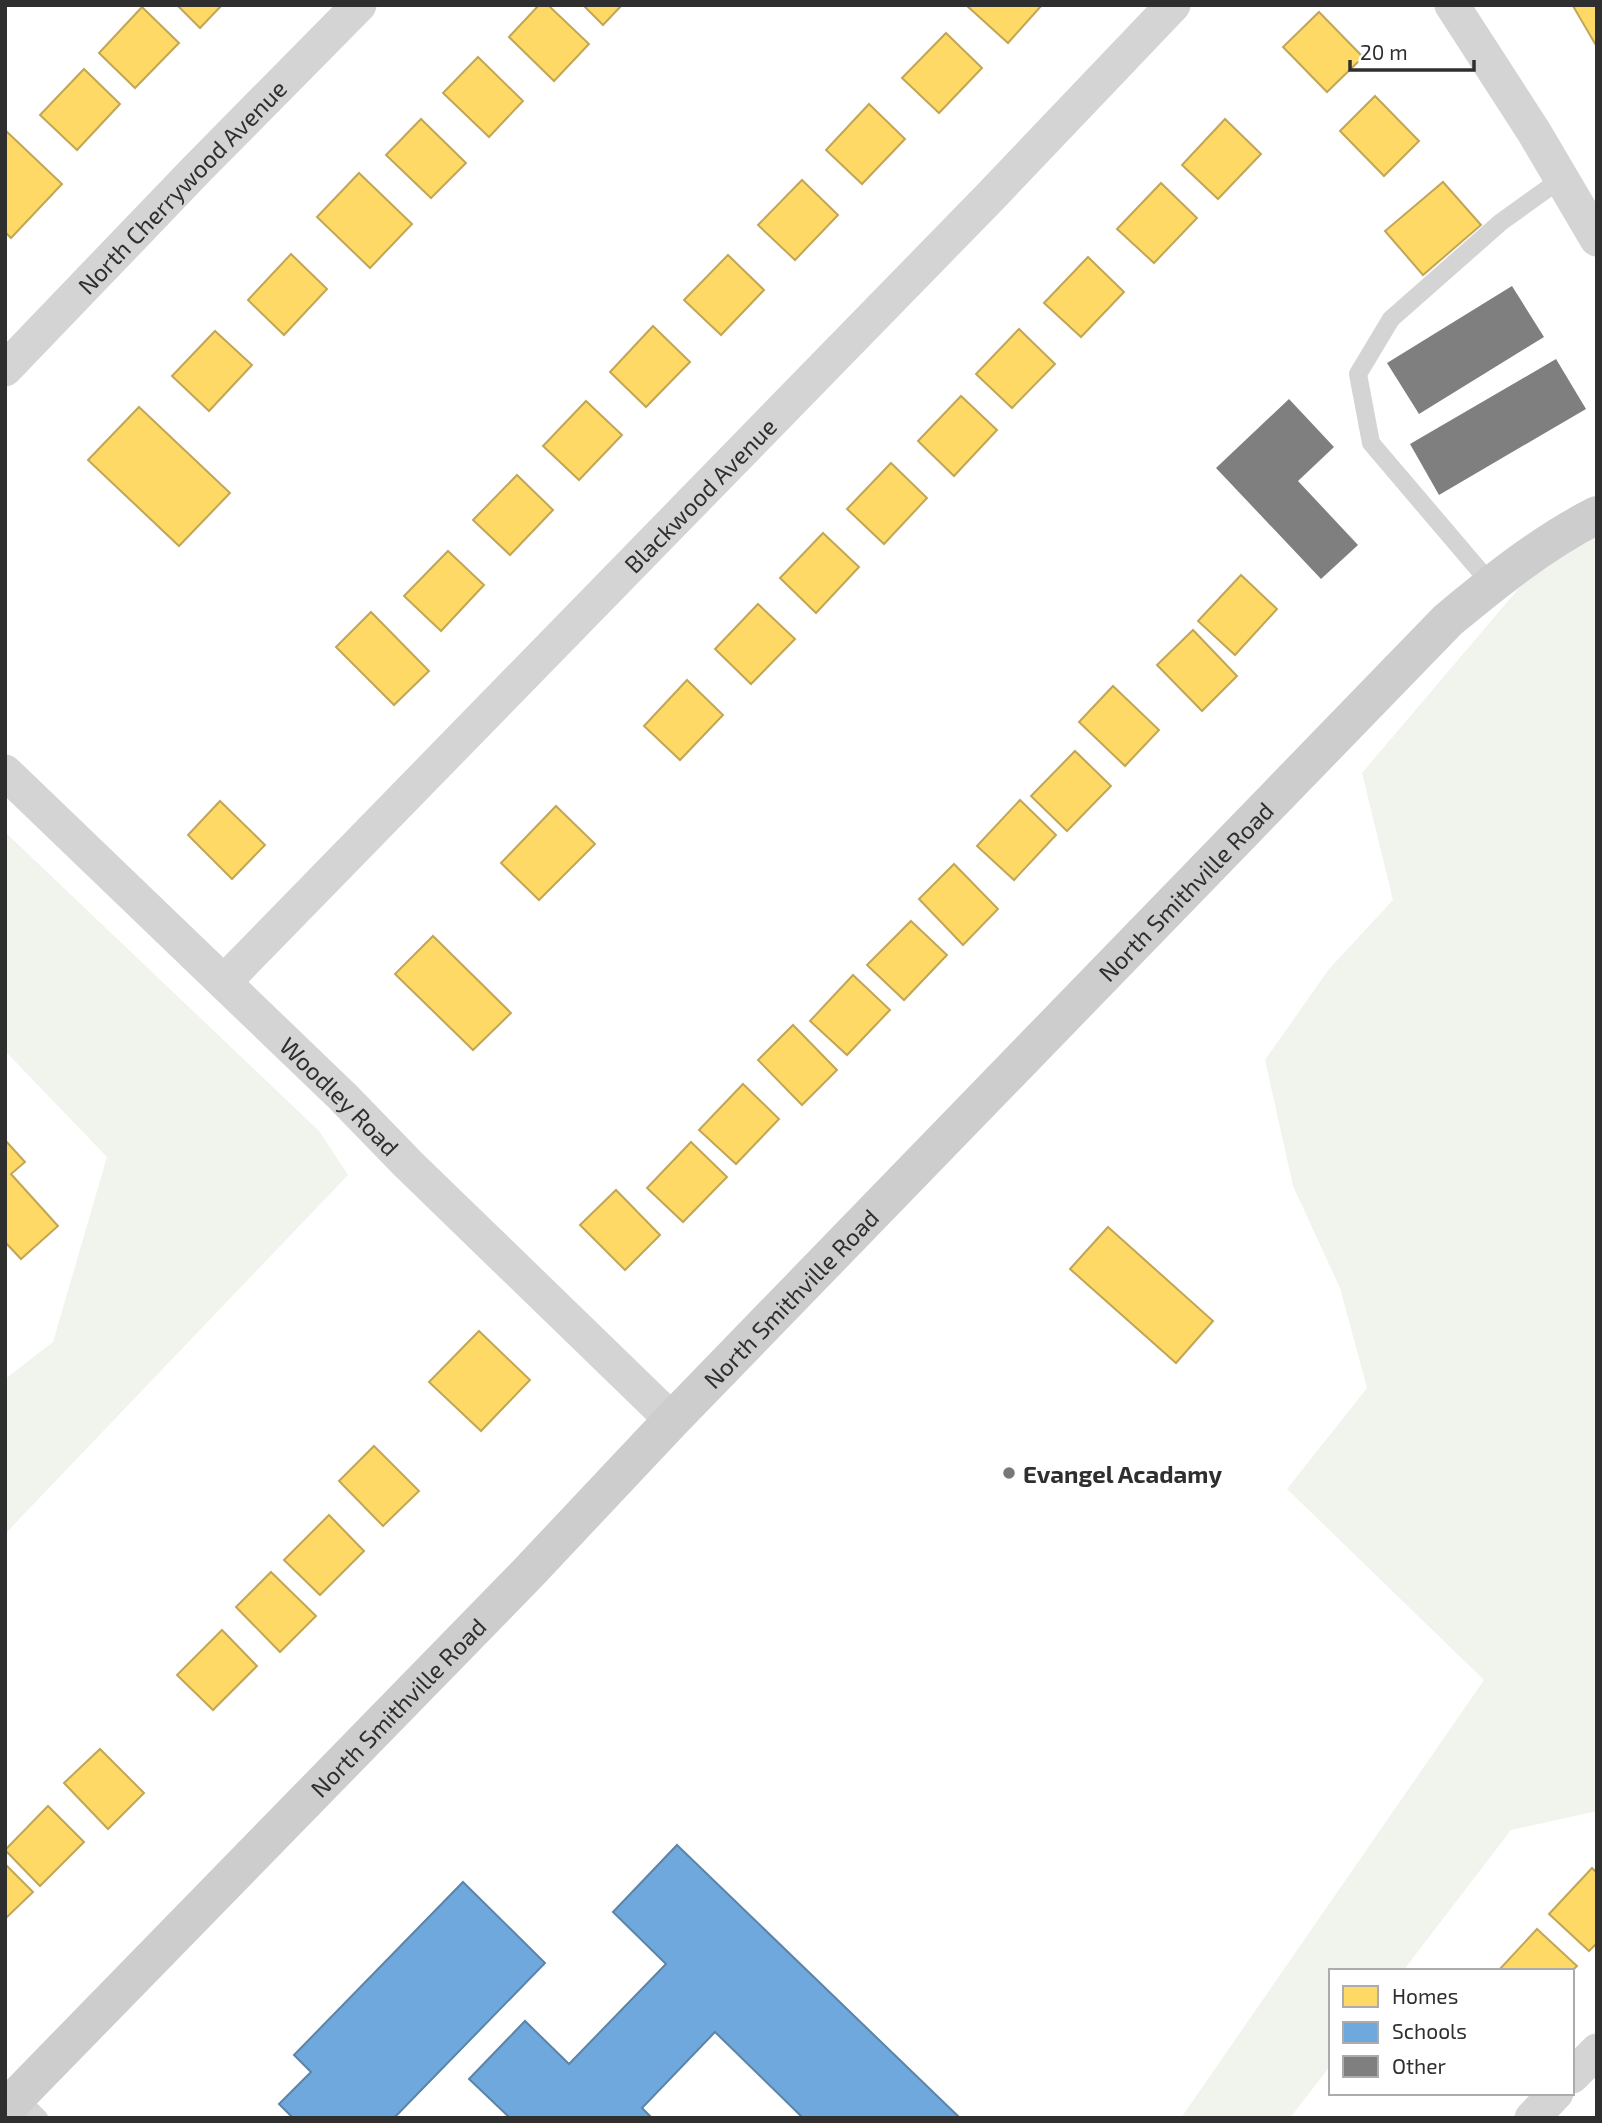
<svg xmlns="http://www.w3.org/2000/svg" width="1602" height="2123" font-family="'Exo 2',sans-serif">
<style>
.green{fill:#f1f4ed}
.homes{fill:#ffd966;stroke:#c1a656;stroke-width:2}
.schools{fill:#6fa8dc;stroke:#5c84a8;stroke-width:2}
.building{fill:#7f7f7f}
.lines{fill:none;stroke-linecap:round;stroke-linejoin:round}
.service{stroke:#d4d4d4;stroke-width:18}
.minor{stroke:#d4d4d4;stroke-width:35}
.secondary{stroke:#cdcdcd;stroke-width:38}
.poi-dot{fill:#787878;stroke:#fff;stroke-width:2.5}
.labels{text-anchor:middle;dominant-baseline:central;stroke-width:7;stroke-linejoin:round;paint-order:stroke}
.street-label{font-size:24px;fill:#2f2f2f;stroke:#fff}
.poi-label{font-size:24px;font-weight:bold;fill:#2f2f2f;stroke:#fff;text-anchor:start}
</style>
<rect width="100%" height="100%" fill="#fff"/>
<!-- green -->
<g class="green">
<polygon points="1597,518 1597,1811 1511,1830 1403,1971 1331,1971 1331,2065 1290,2118 1181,2118 1484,1680 1287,1489 1367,1388 1340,1288 1293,1186 1265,1060 1329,969 1393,900 1362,773 1569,529"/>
<polygon points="5,832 319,1131 348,1175 5,1534 5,1379 53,1342 107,1157 5,1051"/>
</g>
<!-- homes -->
<g class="homes">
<polygon points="177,5 222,5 200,28"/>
<polygon points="539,5 548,5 589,44 554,81 509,37"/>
<polygon points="583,5 622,5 603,25"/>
<polygon points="966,5 1042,5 1008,43"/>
<polygon points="1575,5 1597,5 1597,47 1573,6"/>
<polygon points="142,7 179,43 135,88 99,53"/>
<polygon points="1319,12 1363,57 1327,92 1283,47"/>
<polygon points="946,33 982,68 939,113 902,78"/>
<polygon points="478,57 523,101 489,137 443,93"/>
<polygon points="84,69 120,104 77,150 40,115"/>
<polygon points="1375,96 1419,141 1384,176 1340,131"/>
<polygon points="869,104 905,139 862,184 826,150"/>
<polygon points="421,119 466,163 431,198 386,155"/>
<polygon points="1225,119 1261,154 1218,199 1182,165"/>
<polygon points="5,130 62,184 11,238 5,232"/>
<polygon points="359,173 412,224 370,268 317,217"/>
<polygon points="802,180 838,215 795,260 758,225"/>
<polygon points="1443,182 1481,225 1423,275 1385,231"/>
<polygon points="1161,183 1197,218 1154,263 1117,229"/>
<polygon points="291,254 327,289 284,335 248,300"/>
<polygon points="728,255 764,290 721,335 684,300"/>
<polygon points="1088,257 1124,292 1081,337 1044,303"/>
<polygon points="653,326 690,362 646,407 610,372"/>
<polygon points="1019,329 1055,364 1012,408 976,374"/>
<polygon points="215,331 252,365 209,411 172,376"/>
<polygon points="961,396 997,430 954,476 918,441"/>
<polygon points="586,401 622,435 579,480 543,446"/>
<polygon points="139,407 230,493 179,546 88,460"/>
<polygon points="891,463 927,498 884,544 847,509"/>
<polygon points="517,475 553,510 510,555 473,520"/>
<polygon points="823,533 859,567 816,613 780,578"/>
<polygon points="448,551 484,585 441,631 404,596"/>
<polygon points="1241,575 1277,609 1235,655 1198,621"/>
<polygon points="758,604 795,639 751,684 715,649"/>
<polygon points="371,612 429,671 394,705 336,647"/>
<polygon points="1193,630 1237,676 1202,711 1157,665"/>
<polygon points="687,680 723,715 680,760 644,726"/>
<polygon points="1113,686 1159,730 1125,766 1079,722"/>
<polygon points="1075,751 1111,786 1067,831 1031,796"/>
<polygon points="1020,800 1056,835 1014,880 977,846"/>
<polygon points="220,801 265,845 232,879 188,835"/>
<polygon points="556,806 595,844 539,900 501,863"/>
<polygon points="954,864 998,909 963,945 919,899"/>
<polygon points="911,921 947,955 904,1000 867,965"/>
<polygon points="433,936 511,1013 473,1050 395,974"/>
<polygon points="853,975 890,1010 847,1055 810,1021"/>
<polygon points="793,1025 837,1070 802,1105 758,1060"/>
<polygon points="743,1084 779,1119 736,1164 699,1130"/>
<polygon points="5,1140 25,1162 11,1174 58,1226 21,1259 5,1242"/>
<polygon points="691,1142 727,1177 683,1222 647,1188"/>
<polygon points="616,1190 660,1235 625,1270 580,1225"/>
<polygon points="1108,1227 1213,1321 1176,1363 1070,1269"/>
<polygon points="479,1331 530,1380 481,1431 429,1382"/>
<polygon points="374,1446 419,1491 383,1526 339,1481"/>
<polygon points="329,1515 364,1551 320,1595 284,1560"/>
<polygon points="271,1572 316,1616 280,1652 236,1607"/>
<polygon points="222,1630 257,1666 213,1710 177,1675"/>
<polygon points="100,1749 144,1793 108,1829 64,1783"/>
<polygon points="48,1806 84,1842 40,1886 5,1850"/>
<polygon points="5,1864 33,1892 5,1919"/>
<polygon points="1592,1868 1597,1873 1597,1943 1589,1951 1549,1914"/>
<polygon points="1537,1929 1577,1966 1572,1971 1498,1971"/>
</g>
<!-- schools -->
<g class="schools">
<polygon points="677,1845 960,2118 803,2118 715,2032 642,2108 652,2118 510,2118 469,2079 525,2021 569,2064 666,1964 613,1912"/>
<polygon points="463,1882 545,1963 394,2118 293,2118 279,2104 311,2072 294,2055"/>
</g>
<!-- building -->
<g class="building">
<polygon points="1512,286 1544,337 1419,414 1387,363"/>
<polygon points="1556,359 1586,409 1439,495 1410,444"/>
<polygon points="1289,399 1334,447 1298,481 1358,545 1321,579 1216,468"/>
</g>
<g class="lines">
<!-- service -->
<g class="service">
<polyline points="1491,584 1371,443 1358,374 1391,319 1501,222 1561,179"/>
<polyline points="17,2096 39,2118"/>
</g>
<!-- minor -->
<g class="minor">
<polyline points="1452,5 1534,132 1597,239"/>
<path id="s1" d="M 5,369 L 197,169 L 359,5"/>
<path id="s2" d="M 5,772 L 343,1097 L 408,1164 L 672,1420"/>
<path id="s3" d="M 224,982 L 990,197 L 1173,5"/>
<polyline points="1572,2076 1597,2051"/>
<polyline points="1532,2118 1556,2093"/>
</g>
<!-- secondary -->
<path class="secondary" id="s4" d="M 5,2109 L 528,1573 L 672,1420 L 1448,620 C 1495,581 1542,543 1597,515"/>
</g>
<!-- markers -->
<circle class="poi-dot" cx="1009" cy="1473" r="7"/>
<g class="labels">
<!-- street labels -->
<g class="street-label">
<text stroke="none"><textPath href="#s1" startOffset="254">North Cherrywood Avenue</textPath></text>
<text stroke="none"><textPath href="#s3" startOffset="681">Blackwood Avenue</textPath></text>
<text stroke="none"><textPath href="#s4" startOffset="1696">North Smithville Road</textPath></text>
<text stroke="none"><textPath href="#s2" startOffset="466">Woodley Road</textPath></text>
<text stroke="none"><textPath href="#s4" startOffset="1129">North Smithville Road</textPath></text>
<text stroke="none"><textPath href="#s4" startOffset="562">North Smithville Road</textPath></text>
</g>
<!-- poi labels -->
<g class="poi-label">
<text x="1023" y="1473">Evangel Acadamy</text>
</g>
</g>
<!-- border -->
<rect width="1602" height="2123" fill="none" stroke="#2f2f2f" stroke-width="14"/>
<!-- legend -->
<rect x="1329" y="1969" width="245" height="126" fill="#ffffff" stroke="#acacac" stroke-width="2"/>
<rect x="1343" y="1986" width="35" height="21" fill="#ffd966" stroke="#acacac" stroke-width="2"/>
<text x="1392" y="2004" font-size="21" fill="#2f2f2f">Homes</text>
<rect x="1343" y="2022" width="35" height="21" fill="#6fa8dc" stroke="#acacac" stroke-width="2"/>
<text x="1392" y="2039" font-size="21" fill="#2f2f2f">Schools</text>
<rect x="1343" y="2056" width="35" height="21" fill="#7f7f7f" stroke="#acacac" stroke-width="2"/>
<text x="1392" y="2074" font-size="21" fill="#2f2f2f">Other</text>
<!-- scale -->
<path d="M1350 60v10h124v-10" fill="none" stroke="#2f2f2f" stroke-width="3.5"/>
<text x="1360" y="60" font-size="21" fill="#2f2f2f" stroke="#ffffff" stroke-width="5" paint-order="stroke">20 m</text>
</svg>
